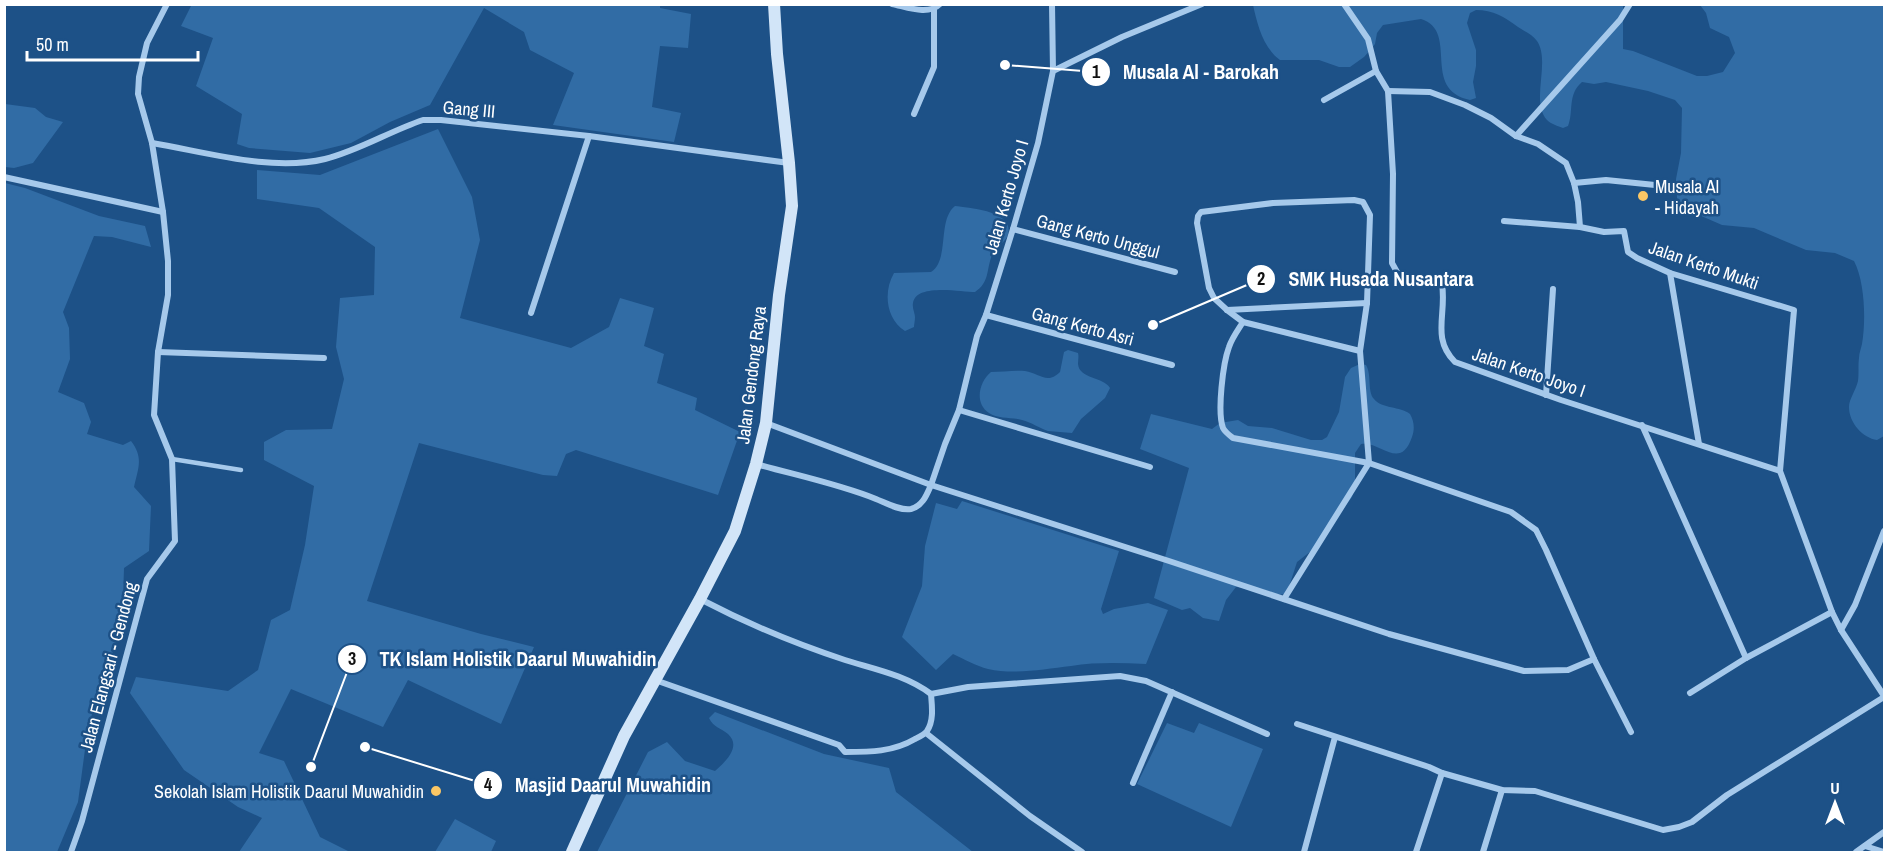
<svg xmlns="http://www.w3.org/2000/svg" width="1889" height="857" font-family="'Archivo Narrow',sans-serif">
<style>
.green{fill:#316ca5}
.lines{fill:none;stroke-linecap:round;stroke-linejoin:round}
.service{stroke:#a6c9eb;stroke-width:4.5}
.minor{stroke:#a6c9eb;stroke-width:6}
.secondary{stroke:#d2e5f8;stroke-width:12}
.poi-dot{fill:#fbc765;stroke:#1d5187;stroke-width:2}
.labels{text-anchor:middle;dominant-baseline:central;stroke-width:5;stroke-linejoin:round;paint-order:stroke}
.street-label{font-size:18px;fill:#fff;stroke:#1d5187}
.poi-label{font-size:18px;fill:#fff;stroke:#1d5187;text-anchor:start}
.leader{fill:none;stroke:#fff;stroke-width:2}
.callout-dot{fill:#fff;stroke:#1d5187;stroke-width:2}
.mark-label{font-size:18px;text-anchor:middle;font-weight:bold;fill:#111}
.callout-label{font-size:20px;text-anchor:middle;font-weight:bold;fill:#fff;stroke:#1d5187;stroke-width:5;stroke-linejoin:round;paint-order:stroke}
</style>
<rect width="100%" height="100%" fill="#1d5187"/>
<!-- green -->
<g class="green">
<polygon points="192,4 660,5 660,8 691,14 688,48 660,46 652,107 681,113 674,142 553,125 574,73 530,50 524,32 484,8 430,105 390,122 351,143 310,153 249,148 237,144 242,114 196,86 213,38 181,26"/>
<path d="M 1253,5 L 1623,5 L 1623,49 L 1633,51 L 1697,76 L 1707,76 L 1723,72 L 1735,53 L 1729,37 L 1710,28 L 1706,13 L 1700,5 L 1884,5 L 1884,436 L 1877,440 C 1863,438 1849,423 1849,407 C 1849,399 1856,390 1858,381 C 1859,374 1858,365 1859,358 C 1859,353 1861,349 1862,344 C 1866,321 1865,282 1854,261 L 1835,253 L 1806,250 L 1754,228 L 1722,225 L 1683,208 L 1677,198 L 1676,179 L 1681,153 L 1682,108 L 1675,100 L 1648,91 L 1606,82 L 1594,84 L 1582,82 C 1567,95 1574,111 1568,126 L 1563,128 C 1558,126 1551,124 1547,120 C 1530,101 1551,62 1537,41 C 1532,34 1525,32 1518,27 C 1505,17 1493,10 1476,10 L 1470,13 L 1467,23 L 1476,50 L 1476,66 L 1473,82 L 1476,98 L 1470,100 C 1420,89 1460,31 1421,19 L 1383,25 L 1377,33 L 1375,44 L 1372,48 L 1364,57 L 1350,67 L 1339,67 L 1319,60 L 1280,60 C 1263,48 1257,23 1253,5 Z"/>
<polygon points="5,104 35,108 46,117 63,122 33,163 14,168 5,167"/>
<polygon points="438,129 472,197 480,240 460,318 571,348 609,327 620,298 654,308 644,346 664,354 657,383 697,398 695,410 740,432 718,495 576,450 566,454 557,476 543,475 419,443 367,601 481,634 534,647 501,724 408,680 383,727 291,689 259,753 284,761 320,837 350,852 239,852 262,818 238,807 184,770 130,693 136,677 228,691 258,670 271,620 290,610 305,545 314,486 264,460 264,442 286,430 332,429 344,379 336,347 340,298 374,295 375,247 319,208 257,199 257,170 320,175"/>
<path d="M 5,183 L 25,188 L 99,216 L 145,226 L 151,247 L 112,237 L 94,236 L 63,312 L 69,328 L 70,359 L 58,392 L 84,403 L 91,422 L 87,434 L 123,445 L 131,441 C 144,458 138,468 134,487 L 151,506 L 149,551 L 124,568 L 122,630 L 107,666 L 88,727 L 78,802 L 57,852 L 5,852 Z"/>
<path d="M 955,206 C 970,208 1018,211 1007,237 C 1003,244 995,248 992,255 C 986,270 990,282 975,292 C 961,292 916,283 913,303 C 912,308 915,313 915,317 C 915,321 914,324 914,327 L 905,331 C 886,319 883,292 894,273 L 931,272 C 950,260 937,220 955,206 Z"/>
<path d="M 1068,350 L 1078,353 C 1079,357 1078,360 1078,364 C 1079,379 1104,377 1110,388 L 1105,398 L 1081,419 L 1072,433 C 1064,432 1056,432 1048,431 C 1039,428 1031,422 1022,420 C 1011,417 998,419 989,413 C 974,403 979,382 991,372 C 1002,372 1014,370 1025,371 C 1039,373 1047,385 1060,372 L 1064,352 Z"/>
<path d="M 1360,364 L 1366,365 C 1372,375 1367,391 1374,399 C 1382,409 1400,406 1410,414 C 1414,421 1415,429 1412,437 C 1400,472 1380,440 1361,444 L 1355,453 L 1355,486 L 1352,497 L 1315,548 L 1297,562 L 1287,593 C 1277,597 1272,592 1262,589 C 1254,587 1244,588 1236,587 L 1226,600 L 1219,621 L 1203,618 L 1190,608 L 1182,610 L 1154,598 L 1189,468 L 1140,449 L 1151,414 L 1212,429 L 1220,423 L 1238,420 L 1248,426 L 1272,428 L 1311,440 L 1322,440 L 1327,437 L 1339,412 L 1345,377 L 1351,368 Z"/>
<path d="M 962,501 L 1119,551 L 1101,609 L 1103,614 L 1114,609 L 1148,603 L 1168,610 L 1146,664 C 1121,663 1096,662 1071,666 C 1044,669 1015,675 988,669 C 976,666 964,659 953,654 L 936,670 L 902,637 L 922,586 L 925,546 L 936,503 L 957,509 Z"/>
<path d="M 715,712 L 824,754 L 889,768 L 896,792 L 973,852 L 597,852 L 648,752 L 667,742 L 685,761 L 715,771 C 725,762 742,747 728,734 C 721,728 713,727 709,718 Z"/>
<polygon points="1167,723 1194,733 1199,723 1263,749 1231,827 1137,784"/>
<polygon points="455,819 496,841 491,852 435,852"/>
</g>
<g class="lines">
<!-- service -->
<polyline class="service" points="172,459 241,470"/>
<!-- minor -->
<g class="minor">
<path d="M 892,4 C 907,7 928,16 940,4"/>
<polyline points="1052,4 1053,71"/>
<polyline points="1202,4 1122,37 1053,71 1038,143 1013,229 986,315 977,336 959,410 945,444 931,485 1169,561 1389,634 1524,671 1568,670 1594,659"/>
<path d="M 1344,4 L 1368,39 L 1376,71 L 1388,91 L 1393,174 L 1392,263 L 1397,272 L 1402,275 L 1442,284 C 1447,314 1431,338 1455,362 L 1561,400 L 1780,471"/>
<polyline points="1388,91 1430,92 1465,105 1491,118 1516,136 1538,144 1566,163 1574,183 1578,202 1580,227 1604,232 1624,231 1628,252 1637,258 1670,273 1794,310 1780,471 1832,612 1841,630 1884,696"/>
<polyline points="1324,100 1376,71"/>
<polyline points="914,114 934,67 934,10"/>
<polyline points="1516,136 1620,20 1630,4"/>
<path d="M 152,143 C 206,152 271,172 325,159 C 358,151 390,131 423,120 L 441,120 L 589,136 L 789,163"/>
<polyline points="4,177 163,212"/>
<polyline points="1574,183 1606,180 1655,185"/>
<polyline points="1504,221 1580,227"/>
<polyline points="1013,229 1175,272"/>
<polyline points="1670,273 1699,444"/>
<polyline points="1227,310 1367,303"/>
<polyline points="531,313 589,136"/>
<polyline points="986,315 1172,365"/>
<path d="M 1243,322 C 1238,330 1232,338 1229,347 C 1223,363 1217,412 1223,428 C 1225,432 1229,435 1233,438 L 1369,463 L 1511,512 L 1536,530 L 1546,550 L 1594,659 L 1631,732"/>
<polyline points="158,352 324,358"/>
<polyline points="1546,395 1553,289"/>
<polyline points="959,410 1150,467"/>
<polyline points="1642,425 1746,658"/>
<path d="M 756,464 C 795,475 839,484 876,499 C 886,503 900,511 911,509 C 923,506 927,494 931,485 L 766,423"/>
<polyline points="1284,599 1369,463 1360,351 1367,303 1370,215 1363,202 1354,200 1273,203 1201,212 1198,216 1197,223 1209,288 1214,298 1227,310 1243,322 1360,351"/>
<polyline points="1841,630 1855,605 1884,531"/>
<path d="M 655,680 L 839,745 L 845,752 C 870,752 893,752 915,739 C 919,737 924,735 927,731 C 934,721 932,706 931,694 C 906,675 874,669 845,660 C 796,644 746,623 700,599"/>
<polyline points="1690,693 1746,658 1832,612"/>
<polyline points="931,694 968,687 1120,676 1146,681 1267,734"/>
<polyline points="1297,724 1429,767 1442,773 1502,790 1535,791 1663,830 1679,827 1692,822 1727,795 1884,697"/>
<polyline points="926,733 1030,816 1082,852"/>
<polyline points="1133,783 1172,692"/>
<polyline points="1865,846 1884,852"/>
<polyline points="71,852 82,821 147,579 175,541 172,459 154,415 158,352 168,295 168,261 163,212 152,143 138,94 139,77 147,43 167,4"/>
<polyline points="1304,852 1335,737"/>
<polyline points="1416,852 1442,773"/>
<polyline points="1483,852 1502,790"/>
<polyline points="1856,852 1884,832"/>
</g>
<!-- secondary -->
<polyline class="secondary" points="572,852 624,736 700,599 735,531 756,464 766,423 779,295 792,206 789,163 777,54 774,4"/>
</g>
<!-- markers -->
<g class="poi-dot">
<circle cx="1643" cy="196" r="6"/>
<circle cx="436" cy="791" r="6"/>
</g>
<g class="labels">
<!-- street labels -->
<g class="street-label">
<text transform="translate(469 109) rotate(5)">Gang III</text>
<text transform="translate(1006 197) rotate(-74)">Jalan Kerto Joyo I</text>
<text transform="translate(1098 236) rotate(15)">Gang Kerto Unggul</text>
<text transform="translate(1704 265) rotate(19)">Jalan Kerto Mukti</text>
<text transform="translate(1083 326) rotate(15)">Gang Kerto Asri</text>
<text transform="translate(1529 372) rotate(19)">Jalan Kerto Joyo I</text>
<text transform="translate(751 375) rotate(-83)">Jalan Gendong Raya</text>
<text transform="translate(108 667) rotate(-75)">Jalan Elangsari - Gendong</text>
</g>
<!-- poi labels -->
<g class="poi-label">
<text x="1655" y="186">Musala Al<tspan x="1655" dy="21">- Hidayah</tspan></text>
<text x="424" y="791" text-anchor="end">Sekolah Islam Holistik Daarul Muwahidin</text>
</g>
</g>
<!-- callouts -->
<path class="leader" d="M1005 65L1096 72M1153 325L1261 279M311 767L352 659M365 747L488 785"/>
<g class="callout-dot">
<circle cx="1005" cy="65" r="6"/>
<circle cx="1153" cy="325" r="6"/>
<circle cx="311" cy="767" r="6"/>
<circle cx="365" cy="747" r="6"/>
<circle cx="1096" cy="72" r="15"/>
<circle cx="1261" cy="279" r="15"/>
<circle cx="352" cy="659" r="15"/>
<circle cx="488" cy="785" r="15"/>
</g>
<g class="mark-label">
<text x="1096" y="78">1</text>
<text x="1261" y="285">2</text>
<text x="352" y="665">3</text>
<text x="488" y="791">4</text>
</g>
<g class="callout-label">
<text x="1201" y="79">Musala Al - Barokah</text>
<text x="1381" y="286">SMK Husada Nusantara</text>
<text x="518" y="666">TK Islam Holistik Daarul Muwahidin</text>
<text x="613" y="792">Masjid Daarul Muwahidin</text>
</g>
<!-- border -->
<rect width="1889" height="857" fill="none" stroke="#ffffff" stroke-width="12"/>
<!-- north arrow -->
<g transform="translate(1835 803)" stroke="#1d5187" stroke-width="4.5" paint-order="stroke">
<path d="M0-4.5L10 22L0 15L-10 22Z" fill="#ffffff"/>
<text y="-9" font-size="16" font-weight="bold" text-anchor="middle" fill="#ffffff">U</text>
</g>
<!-- scale -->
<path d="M27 51v9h171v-9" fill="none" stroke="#ffffff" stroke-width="3"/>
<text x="36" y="51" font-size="18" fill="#ffffff" stroke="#1d5187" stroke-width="4.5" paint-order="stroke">50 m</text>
</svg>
